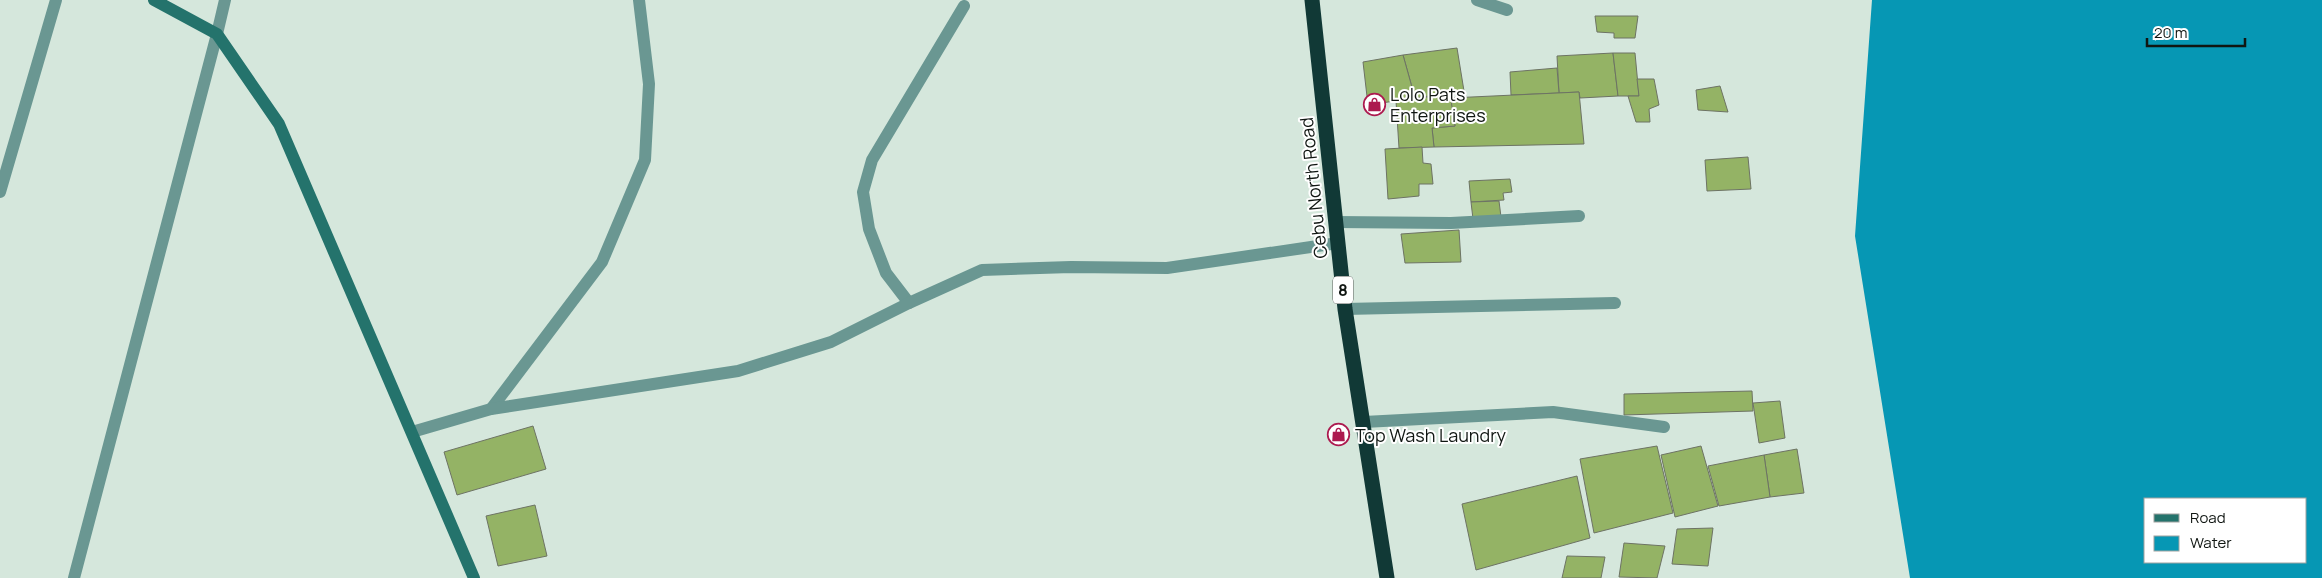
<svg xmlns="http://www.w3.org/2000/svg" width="2322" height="578" font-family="Manrope,sans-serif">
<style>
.water{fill:#0697b4;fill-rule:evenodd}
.building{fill:#94b365;stroke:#6d7364}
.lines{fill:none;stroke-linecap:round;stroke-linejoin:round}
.lane{stroke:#6a9792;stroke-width:12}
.street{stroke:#6a9792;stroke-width:12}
.secondary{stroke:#24736c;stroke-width:12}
.highway{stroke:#113936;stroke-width:15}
.labels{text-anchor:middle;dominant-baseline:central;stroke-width:4;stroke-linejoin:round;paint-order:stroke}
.shield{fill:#fff;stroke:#585c59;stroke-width:1}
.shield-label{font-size:16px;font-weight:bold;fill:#101612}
.poi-label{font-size:18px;fill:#101612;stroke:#fff;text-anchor:start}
.street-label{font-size:18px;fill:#101612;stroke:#fff}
</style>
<rect width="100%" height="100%" fill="#d5e7dc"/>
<!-- water -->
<path class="water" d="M 1872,0 L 2322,0 L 2322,578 L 1910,578 L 1855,236 ZM 2146,499 L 2306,499 L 2306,562 L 2146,562 Z"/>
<!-- building -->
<g class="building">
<polygon points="1595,16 1638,16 1635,38 1614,38 1614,33 1597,32"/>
<polygon points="1457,48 1464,91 1415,98 1403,55"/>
<polygon points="1613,53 1618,96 1580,98 1579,92 1559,93 1557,56"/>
<polygon points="1613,53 1635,53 1639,96 1618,96"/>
<polygon points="1403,55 1415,98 1368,105 1363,62"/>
<polygon points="1557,68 1559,93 1511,95 1510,72"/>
<polygon points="1637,79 1654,79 1659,105 1649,109 1650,122 1636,122 1628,96 1639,96"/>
<polygon points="1720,86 1728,112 1698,110 1696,90"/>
<polygon points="1579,92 1584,144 1434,147 1432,128 1455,126 1450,98"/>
<polygon points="1450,94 1455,126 1432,128 1434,147 1399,148 1396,101"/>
<polygon points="1422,147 1423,163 1431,164 1433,184 1419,184 1419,196 1388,199 1385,149"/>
<polygon points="1748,157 1751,189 1707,191 1705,160"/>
<polygon points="1510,179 1512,192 1503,193 1504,200 1471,202 1469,181"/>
<polygon points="1499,201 1501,217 1473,219 1471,202"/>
<polygon points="1459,230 1461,262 1405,263 1401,234"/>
<polygon points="1752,391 1753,411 1624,415 1624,394"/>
<polygon points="1780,401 1785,438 1759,443 1753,403"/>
<polygon points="533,426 546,469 457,495 444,452"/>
<polygon points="1657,446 1673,513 1594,533 1580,459"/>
<polygon points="1701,446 1718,506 1675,517 1661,455"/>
<polygon points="1797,449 1804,493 1770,497 1764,455"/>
<polygon points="1764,455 1770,497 1719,506 1708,466"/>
<polygon points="1577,476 1590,538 1476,570 1462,504"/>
<polygon points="535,505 547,556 498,566 486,516"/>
<polygon points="1713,528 1708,566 1672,564 1677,529"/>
<polygon points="1624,543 1665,546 1657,578 1619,577"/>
<polygon points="1567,556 1605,557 1601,578 1562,578"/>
</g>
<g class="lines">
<!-- lane -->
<g class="lane">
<polyline points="217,34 225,0"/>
<polyline points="1335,222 1451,223 1579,216"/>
<polyline points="1345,309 1615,303"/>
</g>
<!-- street -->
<g class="street">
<polyline points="1477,0 1507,10"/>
<polyline points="0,192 56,0"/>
<polyline points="909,303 886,273 869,229 863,192 872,160 964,6"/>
<polyline points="491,409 602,262 645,160 649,84 639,0"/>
<polyline points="1364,422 1553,412 1664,427"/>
<polyline points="412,432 491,409 738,371 831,342 909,303 982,270 1071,267 1167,268 1338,243"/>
<polyline points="74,578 217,34"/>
</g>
<!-- secondary -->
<polyline class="secondary" points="154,0 217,34 279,124 474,578"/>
<!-- highway -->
<polyline class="highway" points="1312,0 1345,309 1387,578"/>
</g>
<!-- icons -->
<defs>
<symbol id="shop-ring" viewBox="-11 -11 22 22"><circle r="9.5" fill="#fff" stroke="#ac1a4f" stroke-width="1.5"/><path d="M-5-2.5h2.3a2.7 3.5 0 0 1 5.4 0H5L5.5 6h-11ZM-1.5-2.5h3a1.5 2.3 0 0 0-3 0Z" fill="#ac1a4f"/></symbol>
</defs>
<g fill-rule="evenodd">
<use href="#shop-ring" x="1362" y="92" width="25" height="25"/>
<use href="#shop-ring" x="1326" y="422" width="25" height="25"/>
</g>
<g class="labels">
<!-- shield labels -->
<rect class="shield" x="1333" y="276.5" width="20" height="27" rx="4"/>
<g class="shield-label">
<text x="1343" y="290">8</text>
</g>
<!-- poi labels -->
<g class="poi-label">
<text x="1390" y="94">Lolo Pats<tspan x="1390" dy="21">Enterprises</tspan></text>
<text x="1355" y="435">Top Wash Laundry</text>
</g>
<!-- street labels -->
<g class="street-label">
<text transform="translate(1313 188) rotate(-96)">Cebu North Road</text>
</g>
</g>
<!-- legend -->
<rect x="2144" y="498" width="162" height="65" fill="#ffffff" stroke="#9fa2a0"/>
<rect x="2154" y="514" width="25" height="8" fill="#24736c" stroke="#9fa2a0"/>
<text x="2190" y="523" font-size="15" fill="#101612">Road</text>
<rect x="2154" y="536" width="25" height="15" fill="#0697b4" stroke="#9fa2a0"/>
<text x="2190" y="548" font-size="15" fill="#101612">Water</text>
<!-- scale -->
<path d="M2147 38v8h98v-8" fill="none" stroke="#101612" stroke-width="2.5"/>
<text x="2154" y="38" font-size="15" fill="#101612" stroke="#ffffff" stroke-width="4" paint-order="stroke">20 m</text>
</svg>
